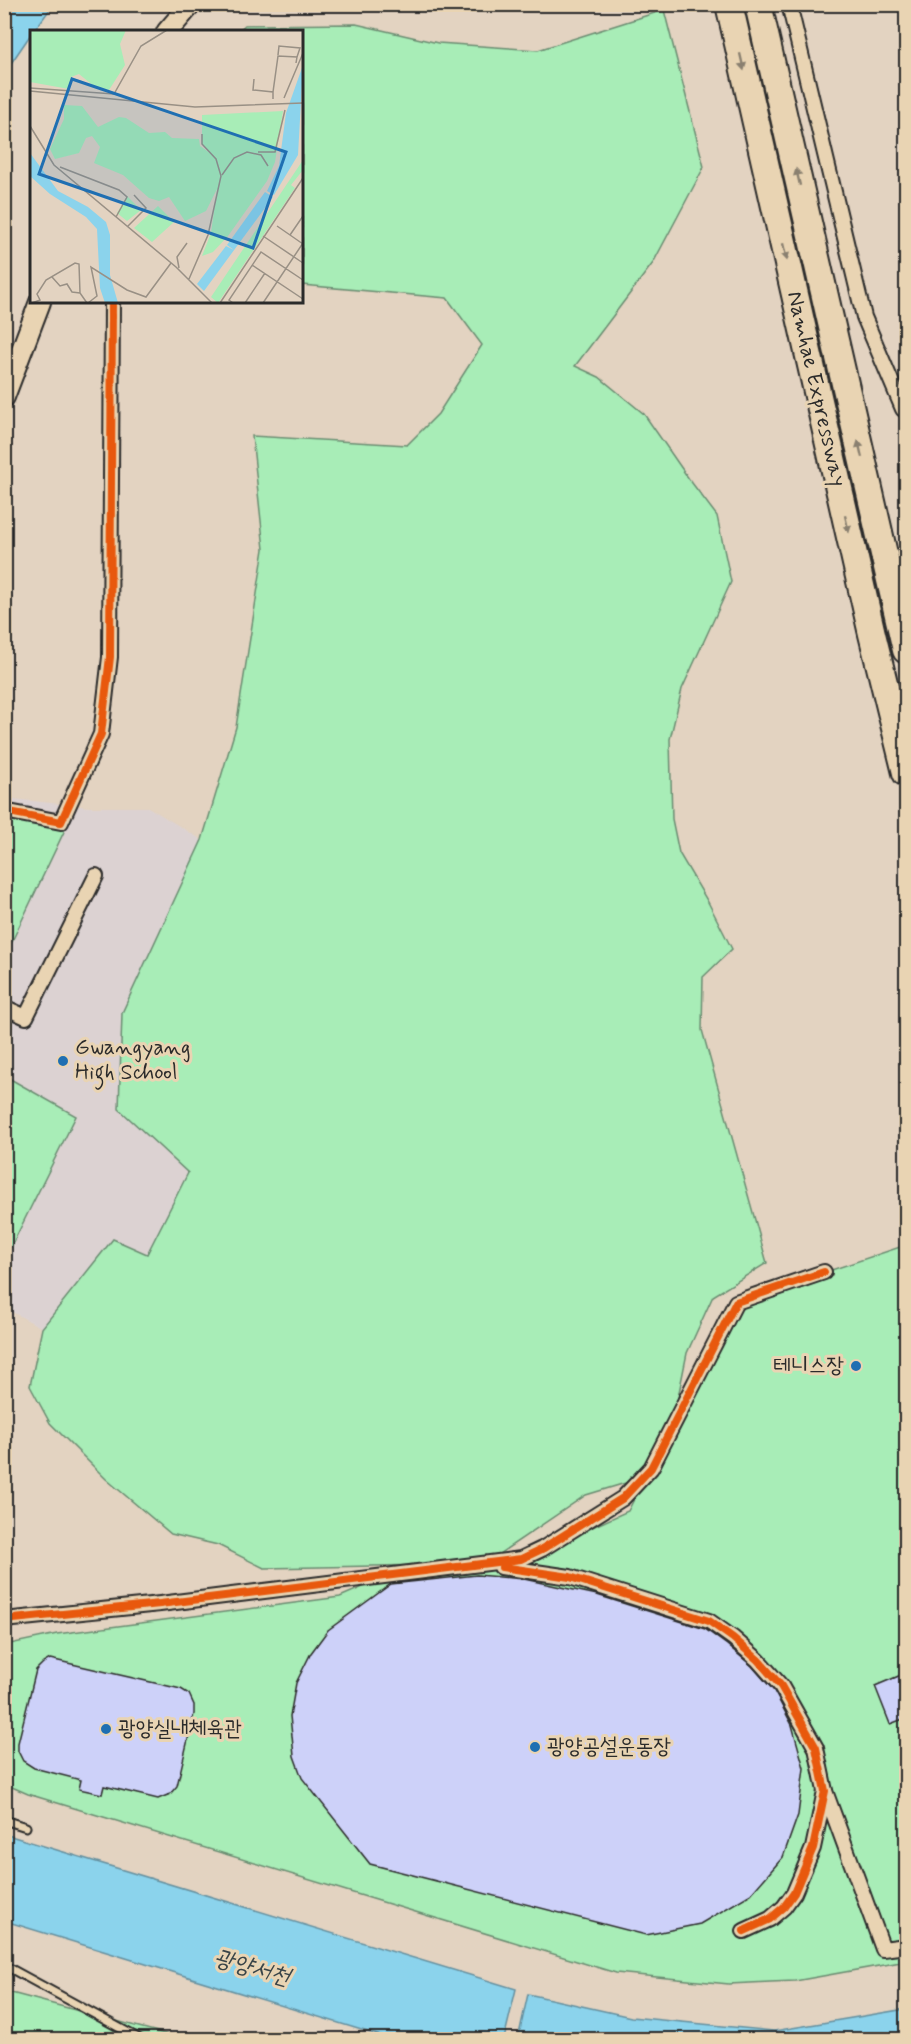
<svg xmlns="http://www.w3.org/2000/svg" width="911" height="2044" font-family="Mynerve,'Poor Story',sans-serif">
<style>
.built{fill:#dcd2d2}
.green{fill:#a8edb7;stroke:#6a8c71;stroke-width:1.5}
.water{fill:#8bd3ec;stroke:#65909f;stroke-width:1.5}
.building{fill:#cdd1f9;stroke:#2b2b2b;stroke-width:1.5}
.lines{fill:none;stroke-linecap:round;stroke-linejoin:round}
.service-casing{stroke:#2b2b2b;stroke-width:11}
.minor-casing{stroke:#2b2b2b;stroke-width:18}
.secondary-casing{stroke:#2b2b2b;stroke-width:24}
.motorway-casing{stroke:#2b2b2b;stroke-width:30}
.service{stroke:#e9d4b3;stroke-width:7}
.minor{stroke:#e9d4b3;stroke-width:14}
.secondary{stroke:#e9d4b3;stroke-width:20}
.motorway{stroke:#e9d4b3;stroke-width:26}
.cycleway-casing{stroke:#e9d4b3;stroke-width:11}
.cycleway{stroke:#e8590c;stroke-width:8}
.oneway{fill:#8a806f}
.poi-dot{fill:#1f6fb2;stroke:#e9d4b3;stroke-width:2}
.labels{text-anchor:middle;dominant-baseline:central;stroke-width:6;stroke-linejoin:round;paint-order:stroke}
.street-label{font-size:22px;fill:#2b2b2b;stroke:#e9d4b3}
.poi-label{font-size:22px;fill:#2b2b2b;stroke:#e9d4b3;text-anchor:start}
.water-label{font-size:24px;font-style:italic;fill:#394448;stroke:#e9d4b3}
.inset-road{fill:none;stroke:#999085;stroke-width:1.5}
.view{fill:#1f6fb2;fill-opacity:0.15;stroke:#1f6fb2;stroke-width:3}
.inset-edge{fill:none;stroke:#2b2b2b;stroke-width:3}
</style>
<rect width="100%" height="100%" fill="#e3d3c1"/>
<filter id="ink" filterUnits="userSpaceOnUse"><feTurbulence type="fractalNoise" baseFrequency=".0167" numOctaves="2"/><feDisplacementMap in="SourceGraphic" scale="12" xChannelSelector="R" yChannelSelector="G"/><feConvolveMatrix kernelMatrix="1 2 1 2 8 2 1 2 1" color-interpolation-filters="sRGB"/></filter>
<g filter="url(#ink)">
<!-- built -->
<polygon class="built" points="4,798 89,807 148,807 202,840 122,1013 119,1109 188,1172 147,1255 113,1239 42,1328 5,1308"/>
<!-- green -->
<g class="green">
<polygon points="664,10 704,167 653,263 575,366 599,377 644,414 689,479 717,516 731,582 682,689 670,739 672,819 679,853 708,902 732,949 703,977 702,1030 767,1263 713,1296 687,1353 673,1422 736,1302 906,1245 906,1961 795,1981 770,1982 729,1984 616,1973 28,1794 5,1784 5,1645 57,1634 340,1597 395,1573 499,1569 628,1511 665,1439 642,1478 586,1495 484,1564 264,1568 218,1545 171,1534 106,1479 50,1423 30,1386 42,1328 113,1239 147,1254 188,1173 119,1109 122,1013 202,840 236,727 264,549 252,436 407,445 438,414 482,345 447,298 302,285 302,32 238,31 245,25 356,24 438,43 538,50"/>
<polygon points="5,806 70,819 5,956"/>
<polygon points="5,1076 76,1116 5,1259"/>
<polygon points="4,1991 184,2039 5,2039"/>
</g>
<!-- water -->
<g class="water">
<polygon points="5,4 53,5 34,31 32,32 31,34 5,72"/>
<polygon points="4,1834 516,1989 504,2039 391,2039 5,1921"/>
<polygon points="528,1994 631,2017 774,2031 906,2009 906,2039 518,2039"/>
</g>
<!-- building -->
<g class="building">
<polygon points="477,1575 524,1579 597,1595 705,1629 727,1645 752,1666 774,1691 792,1725 804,1768 798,1815 783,1857 751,1894 700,1924 646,1935 370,1864 302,1778 294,1756 290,1716 296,1683 311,1653 328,1630 391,1584"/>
<polygon points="50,1659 181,1689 189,1694 194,1705 194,1714 177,1786 170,1794 158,1799 104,1786 102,1794 79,1789 81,1780 34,1768 23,1761 18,1751 18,1743 36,1670 43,1663"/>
<polygon points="906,1673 906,1718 890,1724 875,1686"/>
</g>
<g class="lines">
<defs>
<g id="service">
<polyline points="4,1820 26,1827"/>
<polyline points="4,1965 142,2040"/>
</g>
<g id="minor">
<polyline points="789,4 864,317 903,409 906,411"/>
<polyline points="4,811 61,822 101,734 110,657 112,302"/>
<polyline points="4,1007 26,1017 96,876"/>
<polyline points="501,1567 570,1577 709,1621 733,1638 758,1660 781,1686 816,1748 825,1791 813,1848 794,1893 784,1907 770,1919 744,1931"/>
<polyline points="4,1620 160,1604 521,1559 542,1549 623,1498 651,1468 736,1302 824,1272"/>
<polyline points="825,1791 883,1949 906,1946"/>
</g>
<g id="secondary">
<polyline points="167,32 191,4"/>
<polyline points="4,397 40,302"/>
</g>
<g id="motorway">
<polyline points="729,4 872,634 906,773"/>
<polyline points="758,4 906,650"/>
</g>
</defs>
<!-- service casing -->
<use href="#service" class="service-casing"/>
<!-- minor casing -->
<use href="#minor" class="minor-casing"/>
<!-- secondary casing -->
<use href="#secondary" class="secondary-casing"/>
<!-- motorway casing -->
<use href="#motorway" class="motorway-casing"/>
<!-- service -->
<use href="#service" class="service"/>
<!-- minor -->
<use href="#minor" class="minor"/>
<!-- secondary -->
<use href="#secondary" class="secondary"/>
<!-- motorway -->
<use href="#motorway" class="motorway"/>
<defs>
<g id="cycleway">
<polyline points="4,811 61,822 101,734 110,657 112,302"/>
<polyline points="502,1567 570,1577 709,1621 733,1638 758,1660 781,1686 816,1748 825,1791 813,1848 794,1893 784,1907 770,1919 744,1931"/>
<polyline points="4,1620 160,1604 521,1559 542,1549 623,1498 651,1468 736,1302 824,1272"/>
</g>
</defs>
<!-- cycleway casing -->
<use href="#cycleway" class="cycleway-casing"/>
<!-- cycleway -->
<use href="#cycleway" class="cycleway"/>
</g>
<!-- one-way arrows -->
<defs><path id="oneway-solid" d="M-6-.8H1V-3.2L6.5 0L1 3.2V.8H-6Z" transform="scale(1.5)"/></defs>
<g class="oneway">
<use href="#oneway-solid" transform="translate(742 62) rotate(77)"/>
<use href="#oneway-solid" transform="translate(798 177) rotate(-103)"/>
<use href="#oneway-solid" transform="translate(785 252) rotate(77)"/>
<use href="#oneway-solid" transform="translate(860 449) rotate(-103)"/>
<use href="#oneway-solid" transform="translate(847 524) rotate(77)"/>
</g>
</g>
<!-- markers -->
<g class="poi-dot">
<circle cx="63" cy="1061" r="6"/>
<circle cx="856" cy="1366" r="6"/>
<circle cx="106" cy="1729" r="6"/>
<circle cx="535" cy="1747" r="6"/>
</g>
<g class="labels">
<!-- street labels -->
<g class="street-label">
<text transform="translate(816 389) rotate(77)">Namhae Expressway</text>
</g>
<!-- poi labels -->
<g class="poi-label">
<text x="75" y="1048">Gwangyang<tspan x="75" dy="25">High School</tspan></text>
<text x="844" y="1366" text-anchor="end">테니스장</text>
<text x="118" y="1729">광양실내체육관</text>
<text x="547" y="1747">광양공설운동장</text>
</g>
<!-- water labels -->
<g class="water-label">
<text transform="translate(252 1968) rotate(16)">광양서천</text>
</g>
</g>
<!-- overview -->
<g transform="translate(30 30)">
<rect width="273" height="273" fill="#e3d3c1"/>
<path d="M 0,0 L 96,0 L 90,14 L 95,35 L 79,60 L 65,57 L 49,44 L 41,47 L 39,59 L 0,52 ZM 34,75 L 52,76 L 68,97 L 89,87 L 96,88 L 119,103 L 135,102 L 142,108 L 169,109 L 170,116 L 180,123 L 172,114 L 172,85 L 253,81 L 245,132 L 237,151 L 198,206 L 183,222 L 172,226 L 181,203 L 187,159 L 176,181 L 155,191 L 139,167 L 129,171 L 119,168 L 93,145 L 64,133 L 70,117 L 62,106 L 56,108 L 49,123 L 25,129 L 20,119 L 34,89 ZM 273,130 L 273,140 L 261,155 L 265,158 L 188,273 L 181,267 ZM 97,166 L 111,180 L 97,191 L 87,183 ZM 128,176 L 144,192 L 122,212 L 104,198 Z" fill="#a8edb7"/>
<path d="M 273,35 L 268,125 L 244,165 L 237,161 L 249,136 L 256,83 ZM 0,123 L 28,161 L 58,177 L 76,192 L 80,205 L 80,245 L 88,273 L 75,273 L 70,258 L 67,199 L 56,187 L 20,164 L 0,146 ZM 235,162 L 243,167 L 174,261 L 167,254 L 196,216 L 204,220 L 197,215 Z" fill="#8bd3ec"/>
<path class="inset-road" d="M 248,25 L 249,16 L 270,18 L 267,27M 224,49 L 223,60 L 243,62 L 243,69M 0,58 L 84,64 L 111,16 L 137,0M 0,61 L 165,77 L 273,73M 243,62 L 248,26 L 267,27 L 266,33M 254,68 L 273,23M 0,96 L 24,135 L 146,237 L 182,273M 228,122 L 245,122 L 255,80M 30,137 L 89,160 L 97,167 L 86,187M 192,145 L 204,128 L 217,122 L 231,125 L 238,136M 98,196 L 116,178 L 104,165M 247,196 L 273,214M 260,205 L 273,186M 233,206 L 273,233M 222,235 L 273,269M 149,238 L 147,227 L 157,213M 22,247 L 30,256 L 37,254 L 42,262 L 50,263M 159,249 L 178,205 L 191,146 L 186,129 L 172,114 L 172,104M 2,273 L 10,270 L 7,264 L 16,250 L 45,233 L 49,234 L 50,263 L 57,273M 58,273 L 67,266 L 61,237 L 97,260 L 116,267 L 141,233M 190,273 L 273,148M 203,273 L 199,270 L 231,222 L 273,250M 215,273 L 235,243M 233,273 L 273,213"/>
<path class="view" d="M 42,49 L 256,122 L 223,218 L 9,144 Z"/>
<rect width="273" height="273" class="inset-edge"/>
</g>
<!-- margin -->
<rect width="911" height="2044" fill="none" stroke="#e9d4b3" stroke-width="24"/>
<rect x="12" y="12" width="887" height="2020" fill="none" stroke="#2b2b2b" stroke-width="2" filter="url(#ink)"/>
</svg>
